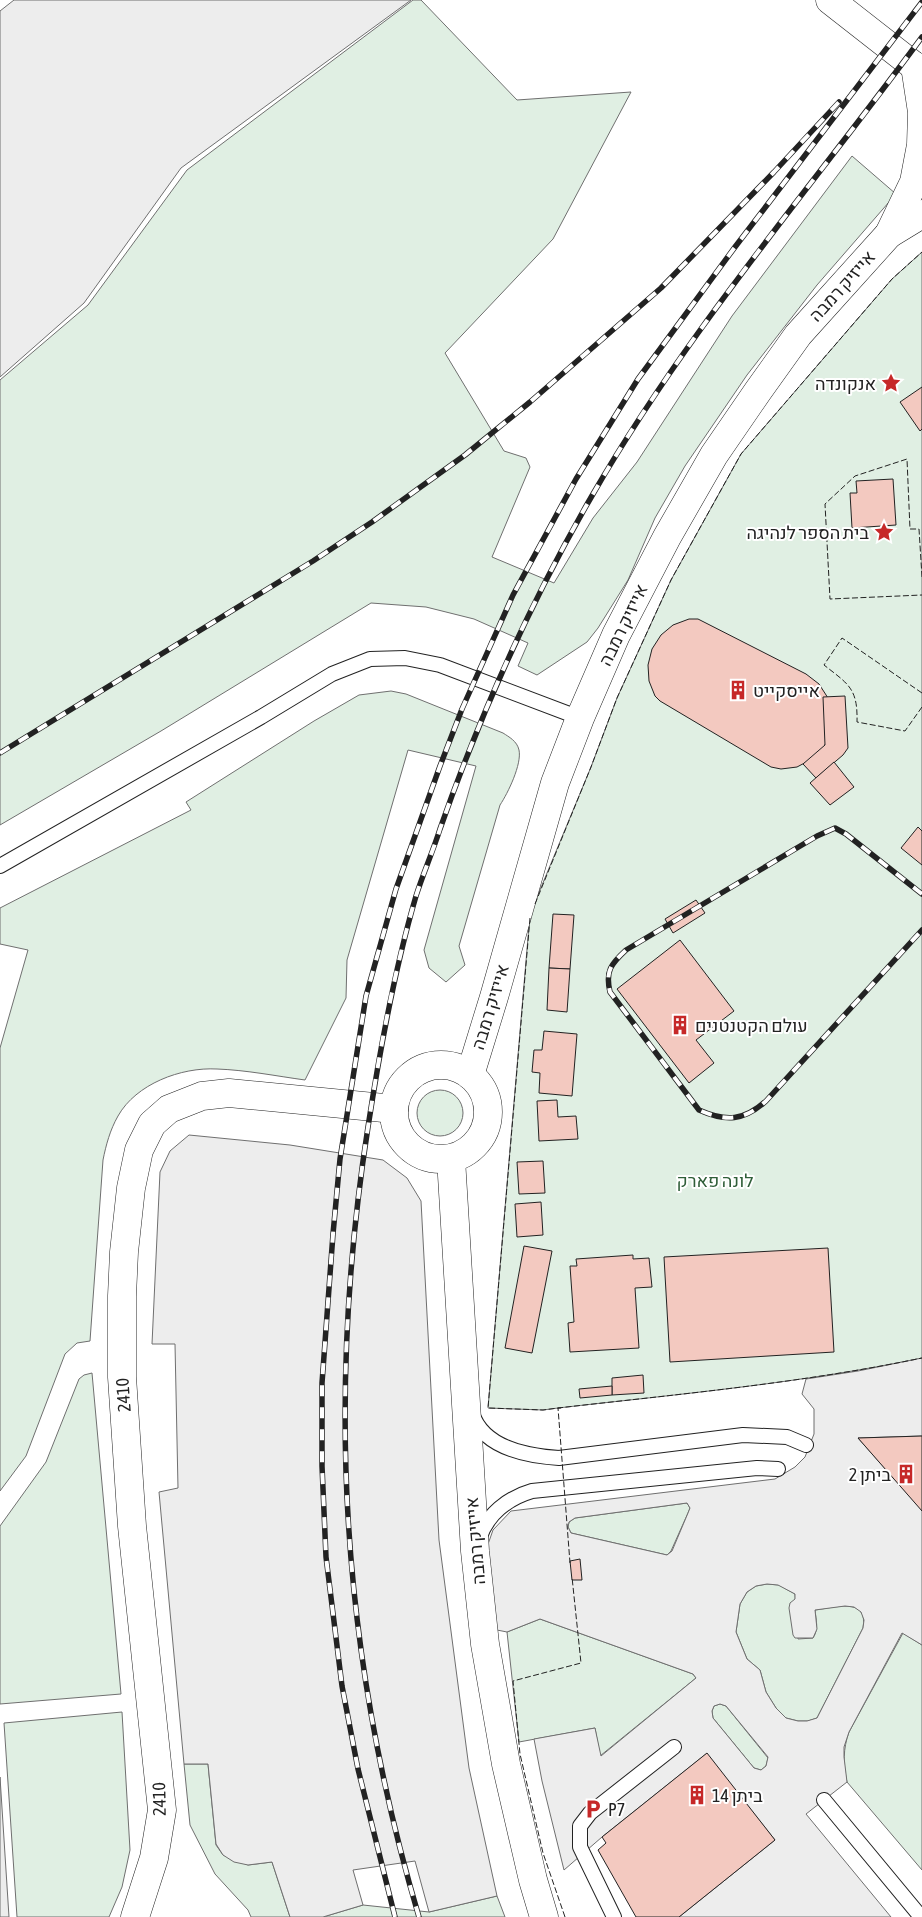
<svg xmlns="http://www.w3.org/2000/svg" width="922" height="1917" font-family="'Asap Condensed',Heebo,sans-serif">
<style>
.green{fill:#e0efe3;stroke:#6f6f6f}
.parking{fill:#ededed;stroke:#6f6f6f;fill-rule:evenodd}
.building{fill:#f3c9c0;stroke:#222}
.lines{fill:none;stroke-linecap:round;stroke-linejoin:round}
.service-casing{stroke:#222;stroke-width:16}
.minor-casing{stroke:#222;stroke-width:29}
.secondary-casing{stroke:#222;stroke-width:29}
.service{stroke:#fff;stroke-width:14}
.minor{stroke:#fff;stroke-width:28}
.secondary{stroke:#fff;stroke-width:28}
.rail-casing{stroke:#222;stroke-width:5.5}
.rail{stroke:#fff;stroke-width:4;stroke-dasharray:11;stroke-linecap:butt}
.fence{stroke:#222;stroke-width:1;stroke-dasharray:6 2.5;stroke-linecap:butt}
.labels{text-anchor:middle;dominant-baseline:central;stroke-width:4;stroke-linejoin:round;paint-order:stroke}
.street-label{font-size:18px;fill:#222;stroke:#fff}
.poi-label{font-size:18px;fill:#222;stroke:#fff;text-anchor:start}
.park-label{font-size:18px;fill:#2f5e38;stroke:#fff}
</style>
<rect width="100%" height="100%" fill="#fff"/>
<!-- green -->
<g class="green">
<polygon points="413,0 421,0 517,100 631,92 553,239 445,353 504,451 526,458 530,467 492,557 554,583 593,518 637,462 732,316 852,156 896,194 817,285 747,375 685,466 655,518 628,580 598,628 587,642 537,675 518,666 528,643 474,619 426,607 371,603 161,731 0,825 0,380 88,305 187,170"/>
<path d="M 922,252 L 922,1358 C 802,1383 680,1394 558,1408 L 543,1410 L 488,1408 L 530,914 L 591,767 L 617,698 L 671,580 L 741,454 L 892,279 Z"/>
<path d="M 391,691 L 406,694 L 503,733 C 509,737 517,741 519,750 C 522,764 508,793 500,805 L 459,946 L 465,965 L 446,982 L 429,968 L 424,950 L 476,766 L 408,750 L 347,960 L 346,998 L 305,1080 C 276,1076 246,1070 217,1069 C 181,1067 136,1084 118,1116 C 110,1130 106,1145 103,1160 L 90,1341 L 77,1343 L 65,1354 L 26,1456 L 0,1491 L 0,1048 L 28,950 L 0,944 L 0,908 L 191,810 L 186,802 L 314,721 L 359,695 Z"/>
<circle cx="440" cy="1113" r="23"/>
<polygon points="92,1373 121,1694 0,1704 0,1526 46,1462 79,1379 84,1375"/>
<polygon points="687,1503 690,1508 688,1513 671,1551 667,1555 571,1533 568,1527 569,1522 575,1518"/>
<path d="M 767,1584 L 779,1585 L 795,1594 L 798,1639 L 813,1638 C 819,1629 816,1620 815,1610 C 833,1608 869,1596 863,1628 L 817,1718 L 808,1721 L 798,1721 L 786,1718 L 776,1708 L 766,1692 L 760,1670 L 747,1659 L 736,1632 L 740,1604 L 747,1592 L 756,1586 Z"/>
<polygon points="540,1619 693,1674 696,1678 600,1756 595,1728 519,1742 507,1632"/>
<path d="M 903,1633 L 922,1645 L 922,1870 L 847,1782 C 843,1764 843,1749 849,1732 Z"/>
<polygon points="720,1704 726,1706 768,1758 766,1766 761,1770 754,1768 713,1718 712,1711 714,1706"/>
<polygon points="122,1712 130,1850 122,1887 109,1917 17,1917 4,1723"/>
<polygon points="184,1764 208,1764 216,1845 223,1855 248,1865 272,1862 290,1917 251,1917 248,1910 215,1874 190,1825"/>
<polygon points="497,1896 505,1917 323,1917 363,1905 429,1912"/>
</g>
<!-- parking -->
<g class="parking">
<polygon points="14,0 411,0 181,168 84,303 0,377 0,11"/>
<polygon points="189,1135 290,1145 383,1160 407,1178 421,1201 439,1540 469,1768 497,1896 429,1912 415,1861 353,1870 363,1905 323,1917 290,1917 272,1862 248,1865 234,1862 223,1855 216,1844 208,1764 184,1764 159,1492 178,1488 175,1344 152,1344 160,1172 170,1151"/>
<path d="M 922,1358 L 922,1436 L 858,1438 L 922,1510 L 922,1645 L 902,1633 L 849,1732 L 844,1747 L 844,1757 L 847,1782 L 806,1814 L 891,1917 L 679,1917 L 775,1840 L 706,1754 L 602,1837 L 564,1870 L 542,1781 L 534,1739 L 595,1728 L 601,1756 L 696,1678 L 693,1674 L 540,1619 L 507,1632 L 497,1630 L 486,1550 L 493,1530 L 511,1511 L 775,1479 L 795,1467 L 805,1457 L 814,1434 L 814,1409 L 802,1394 L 806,1379 L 858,1371 ZM 687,1503 L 690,1508 L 688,1513 L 672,1551 L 667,1555 L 571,1533 L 568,1527 L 569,1522 L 575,1518 ZM 767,1584 L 778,1585 L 795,1594 L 795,1599 L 790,1603 L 789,1608 L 793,1635 L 795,1638 L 813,1638 L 817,1629 L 815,1610 L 845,1606 L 854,1607 L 861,1612 L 864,1620 L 863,1628 L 817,1718 L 807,1721 L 798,1721 L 786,1718 L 776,1708 L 766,1692 L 760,1670 L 747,1659 L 736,1632 L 740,1604 L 747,1592 L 756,1586 ZM 720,1704 L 726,1706 L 768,1757 L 766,1766 L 761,1770 L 754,1768 L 713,1718 L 712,1711 L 714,1706 Z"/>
<polygon points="0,1777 9,1917 0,1917"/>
</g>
<!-- building -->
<g class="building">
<polygon points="922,387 922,429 920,431 900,402"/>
<polygon points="893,479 896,525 852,528 850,493 857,493 856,481"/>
<polygon points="689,619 698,619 806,674 819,684 828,698 832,714 831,731 824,747 812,759 797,767 781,769 771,767 660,701 655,696 649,681 648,665 652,649 661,635 673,625"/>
<polygon points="845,696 848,748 843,755 816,778 803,764 825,745 823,697"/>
<polygon points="834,762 854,787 830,805 810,783"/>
<polygon points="918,827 922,831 922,865 901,848"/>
<polygon points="696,900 705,913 673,933 665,919"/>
<polygon points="553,914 574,915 570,969 549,968"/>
<polygon points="680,940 734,1011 696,1040 714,1063 689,1083 617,989"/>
<polygon points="549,968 570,969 567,1012 547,1010"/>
<polygon points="544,1031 577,1034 572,1096 539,1093 540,1073 532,1072 534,1050 542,1050"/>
<polygon points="557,1100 558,1117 576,1116 578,1139 539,1141 537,1101"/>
<polygon points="543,1161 545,1193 519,1194 517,1162"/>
<polygon points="541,1202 543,1235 517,1237 515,1204"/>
<polygon points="524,1246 552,1251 532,1353 505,1348"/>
<polygon points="828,1248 834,1352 670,1362 664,1257"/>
<polygon points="633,1255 633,1259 649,1258 652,1287 635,1288 639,1348 570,1352 568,1323 574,1322 570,1266 577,1266 576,1259"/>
<polygon points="643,1375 644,1393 612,1395 612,1378"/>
<polygon points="612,1386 612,1395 580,1398 579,1389"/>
<polygon points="922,1436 922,1511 858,1438"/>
<polygon points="580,1559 582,1580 572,1580 570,1561"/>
<polygon points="707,1753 775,1840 679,1917 636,1917 598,1850 606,1843 602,1837"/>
</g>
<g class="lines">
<defs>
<g id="service">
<polyline points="0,866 261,717 332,674 370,659 405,658 440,665 580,718"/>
<path d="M 472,1413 C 483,1448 527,1456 559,1458 L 743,1435 L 787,1437 L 806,1445"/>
<path d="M 479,1539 C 487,1514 508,1498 532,1491 L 757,1468 L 778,1469"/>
<polyline points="824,1800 921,1917"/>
<polyline points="614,1917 580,1847 580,1826 590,1813 674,1747"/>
</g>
<g id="minor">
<polyline points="889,234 922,214"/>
<circle cx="441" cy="1112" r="47"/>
<polyline points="470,1075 494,997 555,783 580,718 616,635 667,537 714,455 758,391 798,335 889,234 914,182 921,145 922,112 915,66"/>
<polyline points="451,1159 475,1551 485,1644 506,1764 533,1880 544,1917"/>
<polyline points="135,1917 154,1858 162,1810 132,1526 122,1377 122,1296 124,1252 131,1188 139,1150 152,1124 169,1109 202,1096 229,1093 394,1109"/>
</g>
<polyline id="secondary" points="830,0 922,72"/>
</defs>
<!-- service casing -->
<use href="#service" class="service-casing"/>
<!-- minor casing -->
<use href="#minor" class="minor-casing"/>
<!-- secondary casing -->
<use href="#secondary" class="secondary-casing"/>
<!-- service -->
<use href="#service" class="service"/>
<!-- minor -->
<use href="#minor" class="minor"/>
<!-- secondary -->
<use href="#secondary" class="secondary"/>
<defs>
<g id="rail">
<polyline points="0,753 313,561 372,522 465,455 530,402 661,288 774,172 839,102"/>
<path d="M 922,894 L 846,834 L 835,828 L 817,836 L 626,950 C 611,964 605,971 610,992 L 699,1110 C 726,1122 744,1121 766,1101 L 922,930"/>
<polyline points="395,1917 358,1769 342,1686 326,1557 322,1466 322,1383 333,1234 340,1159 366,996 396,889 440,766 462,709 513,595 576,479 638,379 735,247 922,2"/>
<path d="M 419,1917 C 341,1654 326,1397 368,1127 C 380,1049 394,971 416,896 C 423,874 433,851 440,829 C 481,712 531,601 593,494 C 687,331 811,188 922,37"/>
</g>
</defs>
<!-- rail casing -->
<use href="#rail" class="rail-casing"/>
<!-- rail -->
<use href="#rail" class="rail"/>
<!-- fence -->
<g class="fence">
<polyline points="922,577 919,529 910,529 907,459 855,476 825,504 830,599 922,595"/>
<path d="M 922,693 L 842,638 L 824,665 C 848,684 858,688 857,722 L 905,731 L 922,707"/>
<polyline points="535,904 591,767 617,698 671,580 741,454 892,279 922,252"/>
<path d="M 530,918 L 488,1408 L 543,1410 L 558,1408 C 680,1394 802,1383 922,1358"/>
<polyline points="561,1408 558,1408 570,1563"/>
<polyline points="565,1917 543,1853 520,1754 513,1681 581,1663 572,1577"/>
</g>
</g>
<!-- icons -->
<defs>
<symbol id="sight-bare" viewBox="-9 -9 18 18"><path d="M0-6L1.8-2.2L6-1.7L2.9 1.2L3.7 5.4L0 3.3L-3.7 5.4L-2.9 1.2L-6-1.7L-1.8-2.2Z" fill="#c62828" stroke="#fff" stroke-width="2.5" paint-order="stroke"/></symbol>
<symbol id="building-bare" viewBox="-9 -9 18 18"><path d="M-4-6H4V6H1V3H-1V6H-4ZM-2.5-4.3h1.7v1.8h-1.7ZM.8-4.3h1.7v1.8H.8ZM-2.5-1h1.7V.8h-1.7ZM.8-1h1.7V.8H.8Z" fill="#c62828" stroke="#fff" stroke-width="2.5" paint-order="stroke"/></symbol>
<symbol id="parking-bare" viewBox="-9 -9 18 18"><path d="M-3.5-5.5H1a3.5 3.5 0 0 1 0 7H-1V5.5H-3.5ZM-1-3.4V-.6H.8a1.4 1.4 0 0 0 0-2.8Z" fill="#c62828" stroke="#fff" stroke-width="2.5" paint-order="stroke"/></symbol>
</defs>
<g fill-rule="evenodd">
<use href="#sight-bare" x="877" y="369" width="28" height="28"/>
<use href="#sight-bare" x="870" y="518" width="28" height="28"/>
<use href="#building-bare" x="724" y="676" width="28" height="28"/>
<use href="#building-bare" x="666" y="1011" width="28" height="28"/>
<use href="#building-bare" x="892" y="1460" width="28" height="28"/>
<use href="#building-bare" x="683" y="1781" width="28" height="28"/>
<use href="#parking-bare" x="579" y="1795" width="28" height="28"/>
</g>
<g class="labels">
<!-- street labels -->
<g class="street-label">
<text transform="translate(842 286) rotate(-48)">אייזיק רמבה</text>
<text transform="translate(623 625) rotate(-64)">אייזיק רמבה</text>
<text transform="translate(490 1007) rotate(-73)">אייזיק רמבה</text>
<text transform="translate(123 1395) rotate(-94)">2410</text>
<text transform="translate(475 1541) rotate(-95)">אייזיק רמבה</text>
<text transform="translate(159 1799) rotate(-91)">2410</text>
</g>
<!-- poi labels -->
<g class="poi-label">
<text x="876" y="383" text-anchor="end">אנקונדה</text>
<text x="869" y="532" text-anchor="end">בית הספר לנהיגה</text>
<text x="753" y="690">אייסקייט</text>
<text x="695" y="1025">עולם הקטנטנים</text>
<text x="891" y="1474" text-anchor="end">ביתן 2</text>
<text x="712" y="1795">ביתן 14</text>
<text x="608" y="1809">P7</text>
</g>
<!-- park labels -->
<g class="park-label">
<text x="715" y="1180">לונה פארק</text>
</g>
</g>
</svg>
